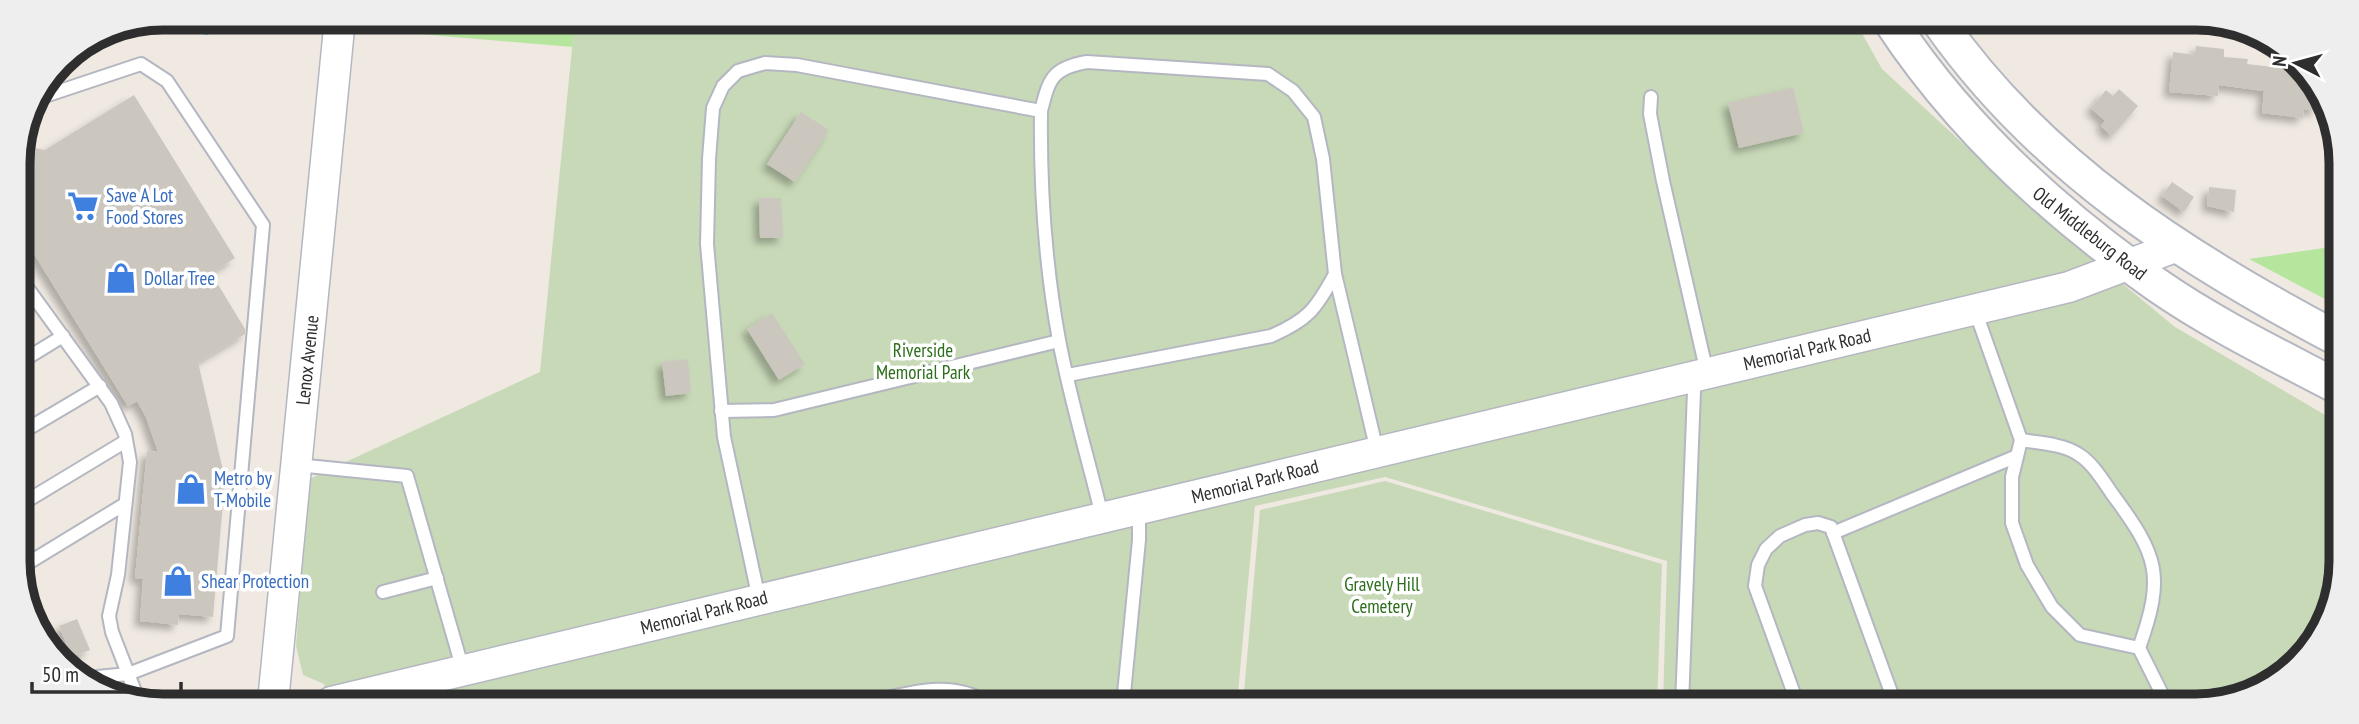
<svg xmlns="http://www.w3.org/2000/svg" width="2359" height="724" font-family="'PT Sans Narrow',sans-serif">
<style>
.green{fill:#b6e59e}
.cemetery{fill:#c8d9b8}
.lines{fill:none;stroke-linecap:round;stroke-linejoin:round}
.stream{stroke:#75cff0;stroke-width:6}
.building{fill:#cbc7bf;filter:url(#shadow)}
.service-casing{stroke:#b4b7c1;stroke-width:16}
.tertiary-casing{stroke:#b4b7c1;stroke-width:33}
.secondary-casing{stroke:#b4b7c1;stroke-width:37}
.service{stroke:#fff;stroke-width:12}
.tertiary{stroke:#fff;stroke-width:30}
.secondary{stroke:#fff;stroke-width:33}
.labels{text-anchor:middle;dominant-baseline:central;stroke-width:7;stroke-linejoin:round;paint-order:stroke}
.shop-label{font-size:19px;fill:#366cbe;stroke:#fff;text-anchor:start}
.street-label{font-size:19px;fill:#2e2e2e;stroke:#fff}
.park-label{font-size:19px;fill:#2c6e1b;stroke:#fff}
.rim{fill:none;stroke:#2e2e2e;stroke-width:9}
</style>
<defs>
<filter id="shadow"><feDropShadow dx="-5.5" dy="5.5" stdDeviation="3.5" flood-color="#0004"/></filter>
</defs>
<rect width="100%" height="100%" fill="#efe9e1"/>
<!-- green -->
<g class="green">
<polygon points="350,18 575,18 573,47 348,28"/>
<polygon points="2338,246 2338,306 2249,259"/>
</g>
<!-- cemetery -->
<g class="cemetery">
<polygon points="575,18 1855,21 1882,69 2055,228 2175,327 2337,422 2337,599 2292,671 2205,706 1663,705 1667,561 1385,477 1255,506 1237,704 325,702 324,684 303,675 296,646 309,479 540,372"/>
<polygon points="1385,481 1662,564 1657,705 1243,704 1260,510"/>
</g>
<g class="lines">
<!-- stream -->
<polyline class="stream" points="158,18 207,32"/>
</g>
<!-- building -->
<g class="building">
<polygon points="2196,46 2224,49 2224,57 2248,59 2247,64 2307,71 2318,93 2316,111 2304,109 2303,118 2262,113 2264,91 2219,85 2218,96 2169,92 2173,52 2195,55"/>
<polygon points="1793,87 1804,133 1739,148 1728,103"/>
<polygon points="2119,89 2138,106 2112,136 2101,126 2105,121 2091,108 2106,90 2113,96"/>
<polygon points="134,95 235,258 211,273 245,329 245,334 198,362 225,479 213,617 179,614 178,625 140,621 143,579 135,578 147,451 158,452 146,417 137,401 128,406 18,228 20,145 45,150"/>
<polygon points="801,112 829,130 795,182 767,164"/>
<polygon points="2172,182 2194,197 2184,212 2162,196"/>
<polygon points="2209,187 2236,190 2234,212 2207,206"/>
<polygon points="759,198 781,198 783,238 760,238"/>
<polygon points="772,313 805,364 779,380 747,329"/>
<polygon points="688,359 691,393 666,396 662,362"/>
<polygon points="77,619 90,650 72,657 59,626"/>
</g>
<g class="lines">
<defs>
<g id="service">
<polyline points="1651,97 1650,114 1663,181 1707,373"/>
<polyline points="33,100 141,64 167,81 263,225 227,636 128,674 87,678"/>
<path d="M 1041,111 C 1049,79 1052,68 1087,62 L 1268,74 L 1293,91 L 1314,117 L 1323,159 L 1335,274 L 1377,451"/>
<polyline points="18,275 111,403 125,434 130,462 118,575 109,616 112,632 139,702"/>
<polyline points="1975,310 2021,440 2012,477 2012,523 2027,565 2052,607 2080,635 2139,648 2168,706"/>
<polyline points="19,363 63,336"/>
<path d="M 1068,375 L 1271,336 C 1308,320 1316,309 1335,274"/>
<polyline points="721,411 774,410 1059,341"/>
<polyline points="19,434 100,386"/>
<path d="M 2021,440 C 2039,443 2063,444 2078,454 C 2093,463 2103,481 2113,495 C 2158,556 2165,575 2139,648"/>
<polyline points="297,465 407,476 463,670"/>
<polyline points="20,505 126,441"/>
<polyline points="1833,533 2017,456"/>
<polyline points="20,568 125,504"/>
<polyline points="383,592 437,578"/>
<path d="M 759,599 L 724,437 L 707,244 L 709,159 L 713,108 L 723,86 L 738,71 L 765,63 L 797,65 L 1041,111 C 1040,188 1045,264 1059,340 C 1070,399 1088,458 1102,516"/>
<path d="M 866,703 C 907,694 951,678 989,704"/>
<polyline points="1123,704 1139,540 1139,523 1133,510"/>
<polyline points="1682,705 1694,391 1690,377"/>
<polyline points="1798,705 1755,586 1758,565 1766,549 1780,536 1805,525 1818,523 1831,527 1896,706"/>
</g>
<g id="tertiary">
<polyline points="273,702 340,18"/>
<polyline points="331,702 2069,287 2175,247"/>
</g>
<g id="secondary">
<path d="M 1891,22 C 1960,127 2054,213 2157,285 C 2213,324 2277,355 2338,387"/>
<path d="M 1939,22 C 2040,166 2184,258 2338,339"/>
</g>
</defs>
<!-- service casing -->
<use href="#service" class="service-casing"/>
<!-- tertiary casing -->
<use href="#tertiary" class="tertiary-casing"/>
<!-- secondary casing -->
<use href="#secondary" class="secondary-casing"/>
<!-- service -->
<use href="#service" class="service"/>
<!-- tertiary -->
<use href="#tertiary" class="tertiary"/>
<!-- secondary -->
<use href="#secondary" class="secondary"/>
</g>
<!-- icons -->
<defs>
<symbol id="supermarket-bare" viewBox="-9 -9 18 18"><path d="M-6-5.5h2.5l.6 2H6L4.5 2H-2.5L-4.4-4H-6ZM-1.5 3.2a1.3 1.3 0 1 0 .1 0ZM3 3.2a1.3 1.3 0 1 0 .1 0Z" fill="#3f7fe0" stroke="#fff" stroke-width="2.5" paint-order="stroke"/></symbol>
<symbol id="shop-bare" viewBox="-9 -9 18 18"><path d="M-5-2.5h2.3a2.7 3.5 0 0 1 5.4 0H5L5.5 6h-11ZM-1.5-2.5h3a1.5 2.3 0 0 0-3 0Z" fill="#3f7fe0" stroke="#fff" stroke-width="2.5" paint-order="stroke"/></symbol>
</defs>
<g fill-rule="evenodd">
<use href="#supermarket-bare" x="61" y="184" width="44" height="44"/>
<use href="#shop-bare" x="99" y="256" width="44" height="44"/>
<use href="#shop-bare" x="169" y="467" width="44" height="44"/>
<use href="#shop-bare" x="156" y="559" width="44" height="44"/>
</g>
<g class="labels">
<!-- shop labels -->
<g class="shop-label">
<text x="106" y="195">Save A Lot<tspan x="106" dy="22">Food Stores</tspan></text>
<text x="144" y="278">Dollar Tree</text>
<text x="214" y="478">Metro by<tspan x="214" dy="22">T-Mobile</tspan></text>
<text x="201" y="581">Shear Protection</text>
</g>
<!-- street labels -->
<g class="street-label">
<text transform="translate(2090 233) rotate(38)">Old Middleburg Road</text>
<text transform="translate(1807 349) rotate(-13)">Memorial Park Road</text>
<text transform="translate(307 360) rotate(-84)">Lenox Avenue</text>
<text transform="translate(1255 481) rotate(-14)">Memorial Park Road</text>
<text transform="translate(704 612) rotate(-14)">Memorial Park Road</text>
</g>
<!-- park labels -->
<g class="park-label">
<text x="923" y="350">Riverside<tspan x="923" dy="22">Memorial Park</tspan></text>
<text x="1382" y="584">Gravely Hill<tspan x="1382" dy="22">Cemetery</tspan></text>
</g>
</g>
<!-- crop -->
<path d="M0 0H2359V724H0ZM163 30H2196A133 133 0 0 1 2329 163V561A133 133 0 0 1 2196 694H163A133 133 0 0 1 30 561V163A133 133 0 0 1 163 30Z" fill="#eee" fill-rule="evenodd"/>
<path class="rim" d="M163 30H2196A133 133 0 0 1 2329 163V561A133 133 0 0 1 2196 694H163A133 133 0 0 1 30 561V163A133 133 0 0 1 163 30Z"/>
<!-- north arrow -->
<g transform="translate(2296 63) rotate(276)" stroke="#ffffff" stroke-width="5" paint-order="stroke">
<path d="M0-5L12 26L0 18L-12 26Z" fill="#2e2e2e"/>
<text y="-10" font-size="19" font-weight="bold" text-anchor="middle" fill="#2e2e2e">N</text>
</g>
<!-- scale -->
<path d="M32 682v10h149v-10" fill="none" stroke="#2e2e2e" stroke-width="3.5"/>
<text x="42" y="682" font-size="21" fill="#2e2e2e" stroke="#ffffff" stroke-width="5" paint-order="stroke">50 m</text>
</svg>
